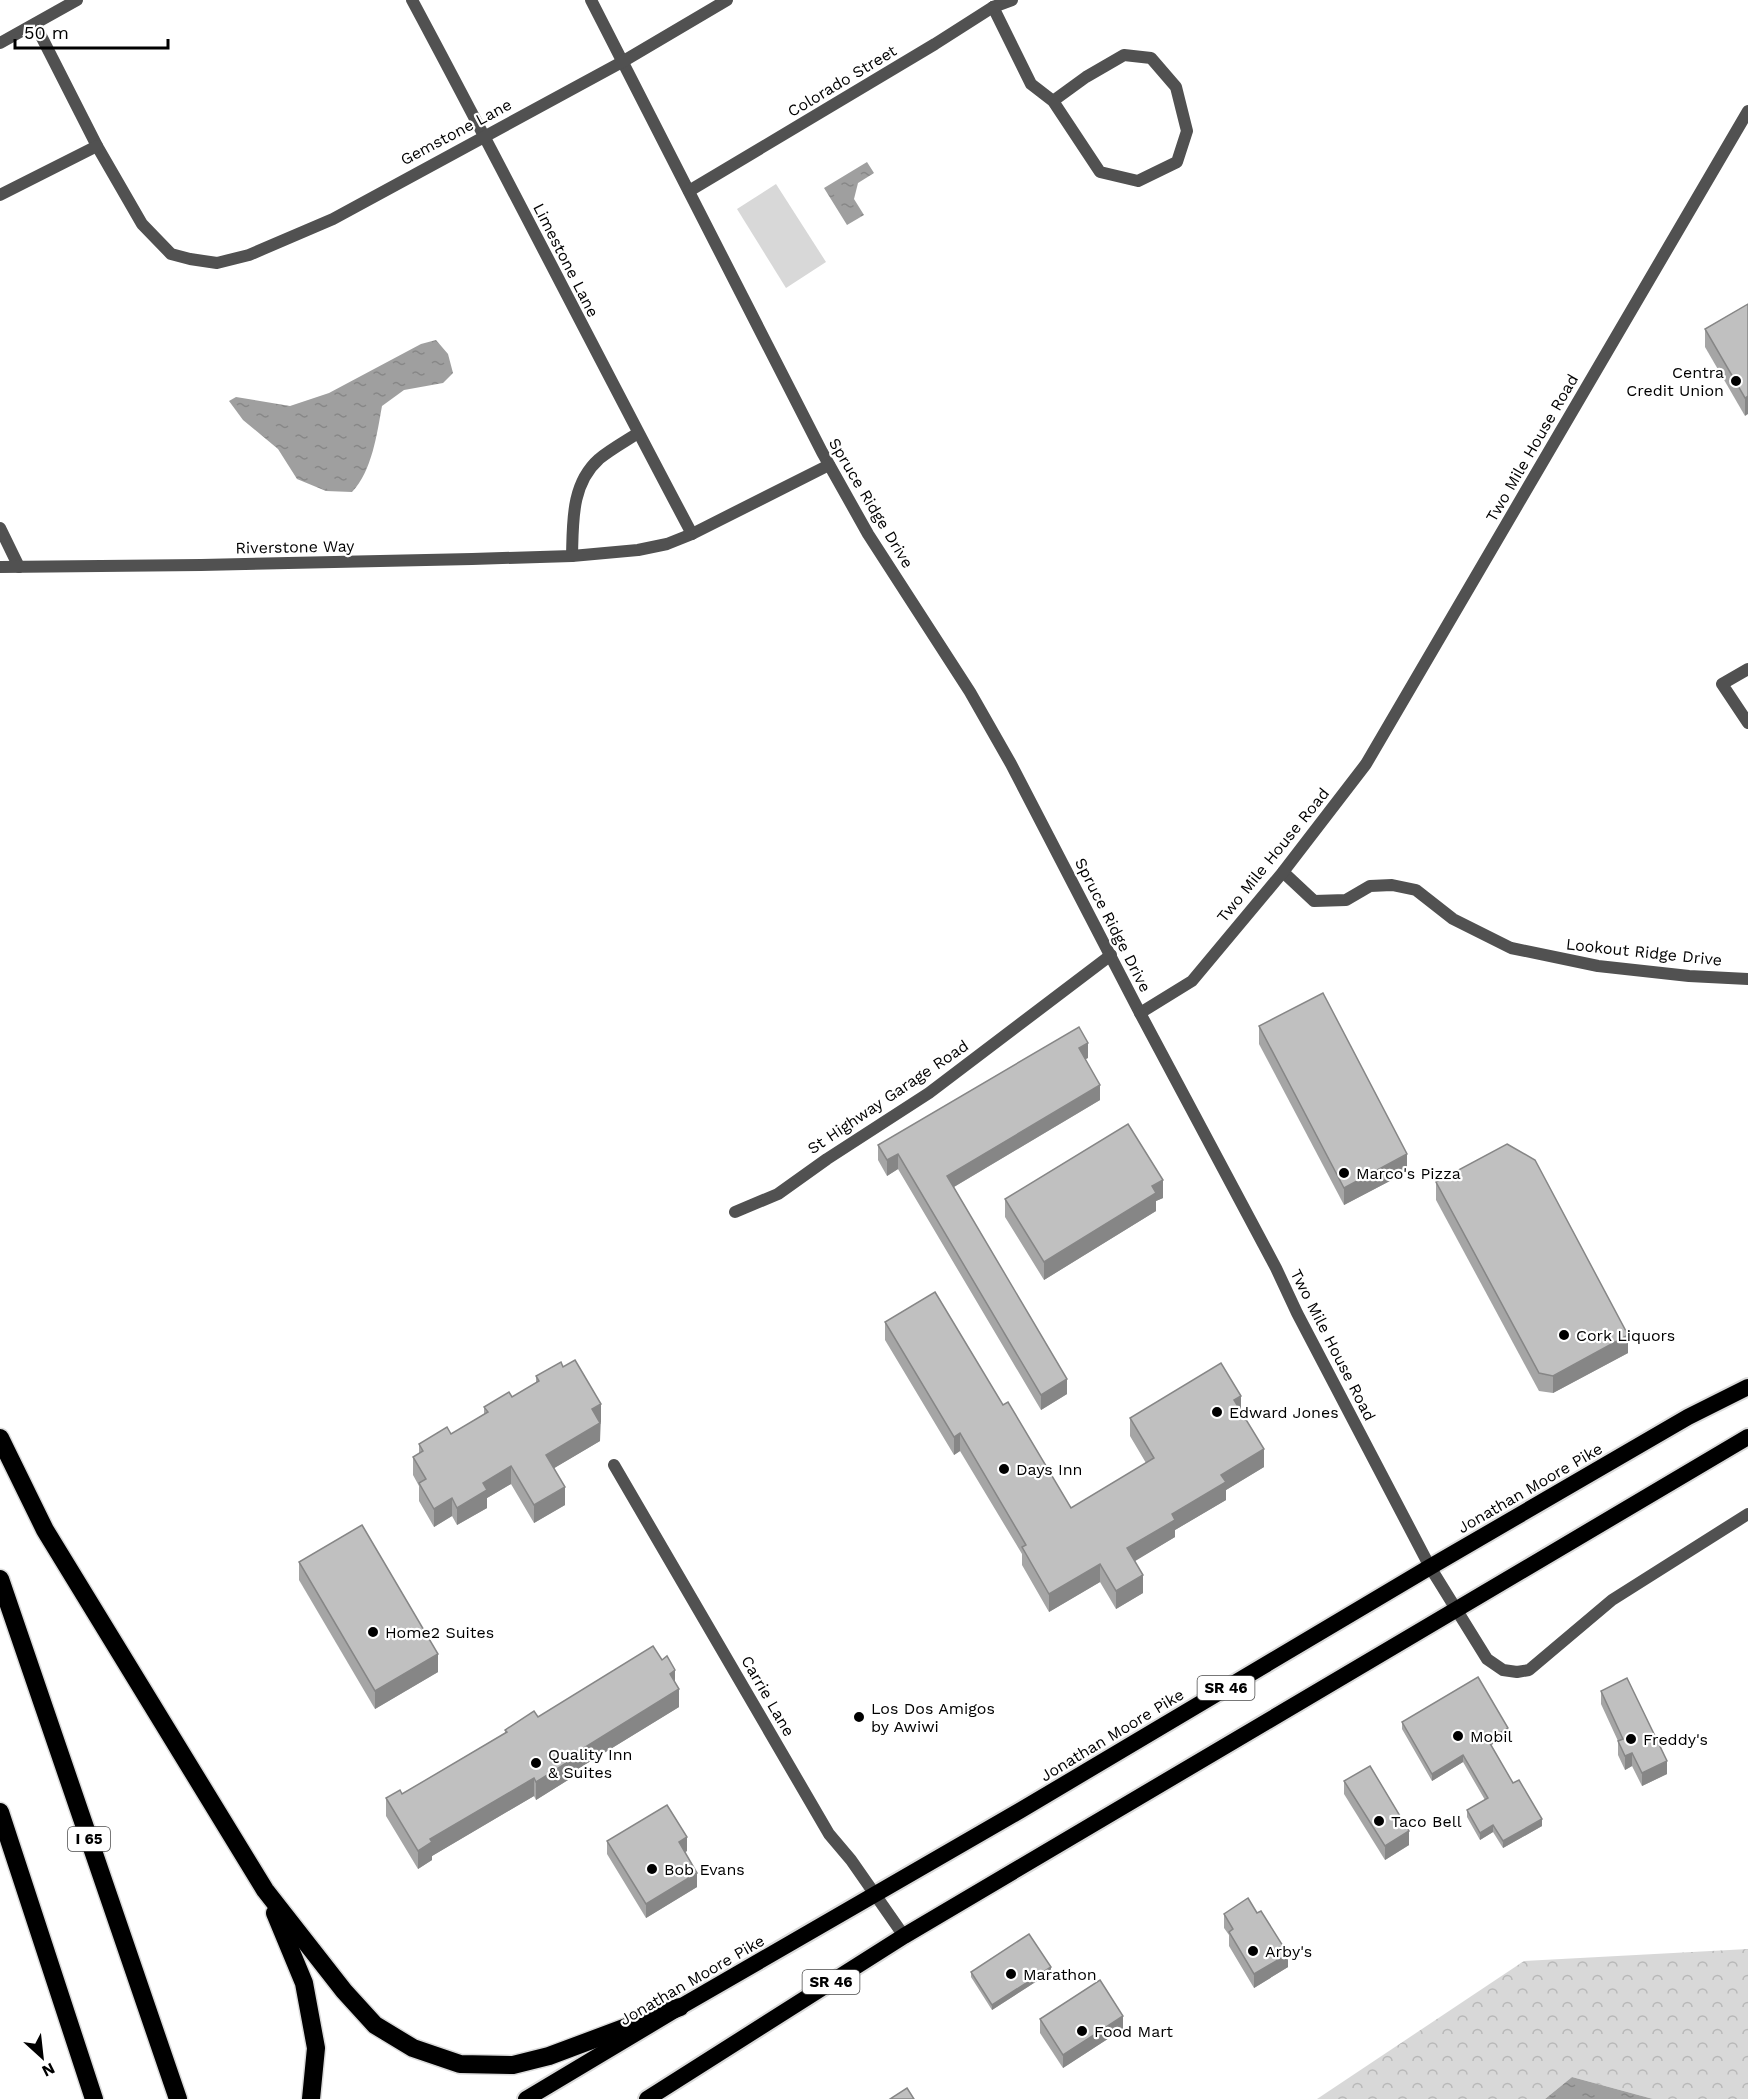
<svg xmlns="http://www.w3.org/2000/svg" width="1748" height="2099" font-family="'Work Sans',sans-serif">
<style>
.grass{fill:#d8d8d8}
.forest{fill:url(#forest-crowns)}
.water{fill:url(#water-ripples)}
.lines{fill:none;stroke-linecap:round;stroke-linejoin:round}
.trunk-casing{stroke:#dbdbdb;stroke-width:20}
.motorway-casing{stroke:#dbdbdb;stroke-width:21}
.minor{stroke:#515151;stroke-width:12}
.trunk{stroke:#000;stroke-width:16}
.motorway{stroke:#000;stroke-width:18}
.wall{fill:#a5a5a5}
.shaded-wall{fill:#868686}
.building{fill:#c0c0c0;stroke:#868686;stroke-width:1.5}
.poi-dot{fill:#000;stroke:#fff;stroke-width:2}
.labels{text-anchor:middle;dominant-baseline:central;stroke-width:4.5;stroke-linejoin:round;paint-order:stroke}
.shield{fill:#fff;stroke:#4c4c4c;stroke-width:1.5}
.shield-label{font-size:15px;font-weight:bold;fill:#000}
.street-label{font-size:16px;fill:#000;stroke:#fff}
.poi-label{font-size:16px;fill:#000;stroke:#fff;text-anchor:start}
</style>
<defs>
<pattern id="forest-crowns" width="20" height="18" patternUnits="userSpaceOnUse" patternTransform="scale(1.5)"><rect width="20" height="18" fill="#d8d8d8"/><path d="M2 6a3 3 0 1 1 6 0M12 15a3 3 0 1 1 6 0" fill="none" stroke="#b8b8b8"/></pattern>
<pattern id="water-ripples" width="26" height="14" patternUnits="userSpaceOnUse" patternTransform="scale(1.5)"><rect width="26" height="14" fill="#9f9f9f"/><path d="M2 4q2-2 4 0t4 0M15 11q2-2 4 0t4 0" fill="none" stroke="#878787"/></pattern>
</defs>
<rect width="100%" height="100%" fill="#fff"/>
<!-- grass -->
<polygon class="grass" points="776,184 826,262 786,288 737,209"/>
<!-- forest -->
<polygon class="forest" points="1748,1949 1748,2099 1653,2099 1572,2077 1545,2099 1317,2099 1524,1961"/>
<!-- water -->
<g class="water">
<polygon points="867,162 874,173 858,183 854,199 864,215 847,225 824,188"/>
<path d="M 436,340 L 448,354 L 453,373 L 443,383 L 404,390 L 382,406 C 377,434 372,471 352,492 L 326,491 L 297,479 L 278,449 L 243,420 L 229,401 L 236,397 L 290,406 L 329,393 L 421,344 Z"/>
<polygon points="1572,2077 1653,2099 1545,2099"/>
</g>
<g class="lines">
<defs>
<g id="trunk">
<polyline points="526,2099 680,2007 1021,1810 1430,1567 1688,1417 1748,1387"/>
<polyline points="647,2099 904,1936 1748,1437"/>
</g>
<g id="motorway">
<polyline points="0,1438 45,1530 265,1890 344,1991 375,2025 413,2048 460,2064 513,2065 549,2056 680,2007"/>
<polyline points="0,1579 178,2099"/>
<polyline points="0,1812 94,2099"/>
<polyline points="275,1913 304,1983 316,2048 311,2099"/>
</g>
</defs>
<!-- trunk casing -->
<use href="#trunk" class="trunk-casing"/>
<!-- motorway casing -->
<use href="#motorway" class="motorway-casing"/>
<!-- minor -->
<g class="minor">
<path d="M 412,0 C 507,177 598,357 692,534"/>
<polyline points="591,0 822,452 868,534 970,692 1011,764 1140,1013 1276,1268 1297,1313 1430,1567 1487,1659 1503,1670 1517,1672 1529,1670 1612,1600 1748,1514"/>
<polyline points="993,7 1031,84 1053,101 1100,172 1138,181 1177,162 1187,131 1176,87 1151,58 1124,55 1086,77 1053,101"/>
<polyline points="35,24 97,146 142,224 171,254 190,259 217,263 249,255 333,219 622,62 727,0"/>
<polyline points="0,43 77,0"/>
<polyline points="689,191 935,44 993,7 1012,0"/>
<polyline points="0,195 97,146"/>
<polyline points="0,528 19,567"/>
<path d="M 572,556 C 573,522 571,484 599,459 C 611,449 626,441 638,433"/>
<polyline points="0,567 201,565 472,559 572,556 638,550 667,544 692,534 829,465"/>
<polyline points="1748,669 1722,684 1748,723"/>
<polyline points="1283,872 1314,901 1346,900 1370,886 1392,885 1416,890 1453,919 1511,948 1598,966 1689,976 1748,979"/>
<polyline points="1140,1013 1192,981 1283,872 1366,764 1748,111"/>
<polyline points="735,1212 778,1194 827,1159 929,1093 1111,955"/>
<polyline points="614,1465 829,1834 851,1860 904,1936"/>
</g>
<!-- trunk -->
<use href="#trunk" class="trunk"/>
<!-- motorway -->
<use href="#motorway" class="motorway"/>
</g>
<!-- wall -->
<g class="wall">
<polygon points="1748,304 1745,416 1705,347 1705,329"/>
<polygon points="1259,1026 1407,1172 1344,1205 1259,1044"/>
<polygon points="1088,1058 1085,1059 1100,1100 954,1187 1067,1394 1041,1410 898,1169 887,1176 878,1160 878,1145"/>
<polygon points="1436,1182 1628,1353 1553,1393 1539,1391 1436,1200"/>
<polygon points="1163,1198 1156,1201 1156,1211 1044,1280 1005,1217 1005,1199"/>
<polygon points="885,1322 1003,1405 1071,1508 1146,1463 1130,1436 1130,1418 1241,1412 1264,1467 1226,1490 1226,1500 1175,1530 1175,1537 1134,1561 1143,1593 1116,1609 1100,1582 1049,1612 1022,1565 1022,1554 960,1451 954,1455 885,1340"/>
<polygon points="536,1376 601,1422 600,1441 554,1468 565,1505 534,1523 511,1484 487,1498 487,1508 457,1525 452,1516 434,1527 419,1501 419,1486 413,1475 413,1457 419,1453 419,1444 451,1434 484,1414 484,1407 512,1397 536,1383"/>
<polygon points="299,1562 438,1672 375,1709 299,1580"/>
<polygon points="675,1683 679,1707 568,1775 568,1780 536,1800 534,1796 432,1856 432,1860 418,1869 386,1816 386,1798 402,1794 505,1733 505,1730"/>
<polygon points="1601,1691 1667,1774 1642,1786 1632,1766 1625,1770 1618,1755 1618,1741 1601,1704"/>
<polygon points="1402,1722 1508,1735 1491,1745 1513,1783 1542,1826 1503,1848 1493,1832 1480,1840 1467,1817 1467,1810 1485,1800 1463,1762 1432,1781 1402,1729"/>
<polygon points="1344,1781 1409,1845 1385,1860 1344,1794"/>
<polygon points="607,1841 687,1851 684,1852 697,1887 646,1918 607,1854"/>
<polygon points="1224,1914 1288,1967 1254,1988 1229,1946 1229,1935 1224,1928"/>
<polygon points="971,1972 1051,1972 992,2010 971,1977"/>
<polygon points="1040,2019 1123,2029 1063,2068 1040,2033"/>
</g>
<!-- shaded-wall -->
<g class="shaded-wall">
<polygon points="1748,396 1748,414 1745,416 1745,398"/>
<polygon points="1088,1043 1088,1058 1079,1063 1079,1048"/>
<polygon points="1100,1085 1100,1100 947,1191 947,1176"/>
<polygon points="898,1154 898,1169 887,1176 887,1160"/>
<polygon points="1407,1154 1407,1172 1344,1205 1344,1188"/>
<polygon points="1163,1180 1163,1198 1156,1201 1156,1211 1044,1280 1044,1262 1152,1186"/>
<polygon points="1628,1335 1628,1353 1553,1393 1553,1376"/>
<polygon points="1067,1379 1067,1394 1041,1410 1041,1395"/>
<polygon points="1241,1396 1241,1414 1234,1400"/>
<polygon points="601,1404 601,1422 592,1427 592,1409"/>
<polygon points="600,1423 600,1441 546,1473 546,1455"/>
<polygon points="960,1433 960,1451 954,1455 954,1437"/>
<polygon points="1264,1449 1264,1467 1226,1490 1226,1500 1175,1530 1175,1537 1127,1566 1127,1548 1172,1514 1221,1475"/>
<polygon points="511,1466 511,1484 487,1498 487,1508 457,1525 457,1508 483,1483"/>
<polygon points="565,1487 565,1505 534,1523 534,1505"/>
<polygon points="452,1498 452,1516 434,1527 434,1509"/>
<polygon points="1100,1564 1100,1582 1049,1612 1049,1594"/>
<polygon points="1143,1575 1143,1593 1116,1609 1116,1591"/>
<polygon points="438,1654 438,1672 375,1709 375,1691"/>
<polygon points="675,1670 675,1688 670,1674"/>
<polygon points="679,1689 679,1707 568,1775 568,1780 536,1800 536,1782 566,1759"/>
<polygon points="1508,1728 1508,1735 1488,1747 1488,1740"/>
<polygon points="1632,1753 1632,1766 1625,1770 1625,1756"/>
<polygon points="1463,1755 1463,1762 1432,1781 1432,1774"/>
<polygon points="1667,1761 1667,1774 1642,1786 1642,1773"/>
<polygon points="534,1778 534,1796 432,1856 432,1860 418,1869 418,1851 430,1839"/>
<polygon points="1542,1819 1542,1826 1503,1848 1503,1841"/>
<polygon points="1493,1825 1493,1832 1480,1840 1480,1833"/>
<polygon points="1409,1831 1409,1845 1385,1860 1385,1846"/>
<polygon points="687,1837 687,1851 679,1856 679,1842"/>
<polygon points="697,1873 697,1887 646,1918 646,1904"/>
<polygon points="1288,1954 1288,1967 1254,1988 1254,1974"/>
<polygon points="1051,1967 1051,1972 992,2010 992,2005"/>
<polygon points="1123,2016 1123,2029 1063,2068 1063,2055"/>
</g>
<!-- building -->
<g class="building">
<polygon points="1748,304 1748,396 1745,398 1705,329"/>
<polygon points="1323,993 1407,1154 1344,1188 1259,1026"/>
<polygon points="1079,1027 1088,1043 1079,1048 1100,1085 947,1176 1067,1379 1041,1395 898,1154 887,1160 878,1145"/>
<polygon points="1128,1124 1163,1180 1152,1186 1156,1193 1044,1262 1005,1199"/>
<polygon points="1507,1144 1535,1160 1628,1335 1553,1376 1539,1373 1436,1182"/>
<polygon points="935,1292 1003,1405 1008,1402 1071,1508 1154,1458 1130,1418 1221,1363 1241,1396 1234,1400 1264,1449 1221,1475 1226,1482 1172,1514 1175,1520 1127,1548 1143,1575 1116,1591 1100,1564 1049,1594 1022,1547 1026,1545 960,1433 954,1437 885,1322"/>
<polygon points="575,1360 601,1404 592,1409 600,1423 546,1455 565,1487 534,1505 511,1466 483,1483 487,1490 457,1508 452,1498 434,1509 419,1483 426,1479 413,1457 423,1451 419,1444 447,1427 451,1434 488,1412 484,1407 509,1392 512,1397 539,1381 536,1376 561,1362 563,1367"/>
<polygon points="362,1525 438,1654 375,1691 299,1562"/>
<polygon points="653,1646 662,1660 667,1656 675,1670 670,1674 679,1689 566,1759 568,1762 536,1782 534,1778 430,1839 432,1842 418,1851 386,1798 400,1790 402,1794 507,1732 505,1730 534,1711 538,1717"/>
<polygon points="1478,1677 1508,1728 1488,1740 1513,1783 1519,1780 1542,1819 1503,1841 1493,1825 1480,1833 1467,1810 1488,1798 1463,1755 1432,1774 1402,1722"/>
<polygon points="1627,1678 1667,1761 1642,1773 1632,1753 1625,1756 1618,1741 1623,1739 1601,1691"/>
<polygon points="1370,1766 1409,1831 1385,1846 1344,1781"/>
<polygon points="667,1805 687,1837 679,1842 697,1873 646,1904 607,1841"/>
<polygon points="1248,1898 1257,1913 1261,1911 1288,1954 1254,1974 1229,1932 1233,1929 1224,1914"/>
<polygon points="1029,1934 1051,1967 992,2005 971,1972"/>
<polygon points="1100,1980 1123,2016 1063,2055 1040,2019"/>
<polygon points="907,2088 914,2099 890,2099"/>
</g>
<!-- markers -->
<g class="poi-dot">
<circle cx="1736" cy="381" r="6"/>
<circle cx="1344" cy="1173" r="6"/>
<circle cx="1564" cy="1335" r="6"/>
<circle cx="1217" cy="1412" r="6"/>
<circle cx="1004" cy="1469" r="6"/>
<circle cx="373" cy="1632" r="6"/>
<circle cx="859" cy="1717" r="6"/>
<circle cx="1458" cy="1736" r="6"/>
<circle cx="1631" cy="1739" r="6"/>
<circle cx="536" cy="1763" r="6"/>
<circle cx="1379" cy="1821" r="6"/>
<circle cx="652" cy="1869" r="6"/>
<circle cx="1253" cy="1951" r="6"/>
<circle cx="1011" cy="1974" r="6"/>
<circle cx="1082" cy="2031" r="6"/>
</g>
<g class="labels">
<!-- shield labels -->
<g class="shield">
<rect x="1197.5" y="1676" width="57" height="24" rx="4.5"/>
<rect x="68" y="1827" width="42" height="24" rx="4.5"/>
<rect x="802.5" y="1970" width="57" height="24" rx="4.5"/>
</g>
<g class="shield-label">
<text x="1226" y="1688">SR 46</text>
<text x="89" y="1839">I 65</text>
<text x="831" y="1982">SR 46</text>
</g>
<!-- street labels -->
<g class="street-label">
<text transform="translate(842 81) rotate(-31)">Colorado Street</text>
<text transform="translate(456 132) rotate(-28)">Gemstone Lane</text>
<text transform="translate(566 260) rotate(63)">Limestone Lane</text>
<text transform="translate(1532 448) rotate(-60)">Two Mile House Road</text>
<text transform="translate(871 503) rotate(59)">Spruce Ridge Drive</text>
<text transform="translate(295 547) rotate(-1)">Riverstone Way</text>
<text transform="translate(1273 855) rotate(-51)">Two Mile House Road</text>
<text transform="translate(1113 925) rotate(63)">Spruce Ridge Drive</text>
<text transform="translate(1644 952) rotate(6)">Lookout Ridge Drive</text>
<text transform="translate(888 1097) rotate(-34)">St Highway Garage Road</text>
<text transform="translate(1333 1345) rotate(63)">Two Mile House Road</text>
<text transform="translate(1530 1488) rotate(-30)">Jonathan Moore Pike</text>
<text transform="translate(768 1696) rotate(60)">Carrie Lane</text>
<text transform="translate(1112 1735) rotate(-31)">Jonathan Moore Pike</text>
<text transform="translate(692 1980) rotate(-30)">Jonathan Moore Pike</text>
</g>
<!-- poi labels -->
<g class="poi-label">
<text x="1724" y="372" text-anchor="end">Centra<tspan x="1724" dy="18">Credit Union</tspan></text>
<text x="1356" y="1173">Marco's Pizza</text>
<text x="1576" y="1335">Cork Liquors</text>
<text x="1229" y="1412">Edward Jones</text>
<text x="1016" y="1469">Days Inn</text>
<text x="385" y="1632">Home2 Suites</text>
<text x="871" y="1708">Los Dos Amigos<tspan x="871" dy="18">by Awiwi</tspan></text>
<text x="1470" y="1736">Mobil</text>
<text x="1643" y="1739">Freddy's</text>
<text x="548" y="1754">Quality Inn<tspan x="548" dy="18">&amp; Suites</tspan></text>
<text x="1391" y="1821">Taco Bell</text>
<text x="664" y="1869">Bob Evans</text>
<text x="1265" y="1951">Arby's</text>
<text x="1023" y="1974">Marathon</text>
<text x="1094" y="2031">Food Mart</text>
</g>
</g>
<!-- north arrow -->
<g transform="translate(42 2057) rotate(153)" stroke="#ffffff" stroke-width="4.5" paint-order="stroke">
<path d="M0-4.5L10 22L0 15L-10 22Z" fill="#000000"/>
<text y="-9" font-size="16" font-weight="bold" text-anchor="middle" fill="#000000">N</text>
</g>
<!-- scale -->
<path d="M15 39v9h153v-9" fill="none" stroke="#000000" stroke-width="3"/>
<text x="24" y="39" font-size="18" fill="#000000" stroke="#ffffff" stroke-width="4.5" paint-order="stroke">50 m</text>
</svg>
